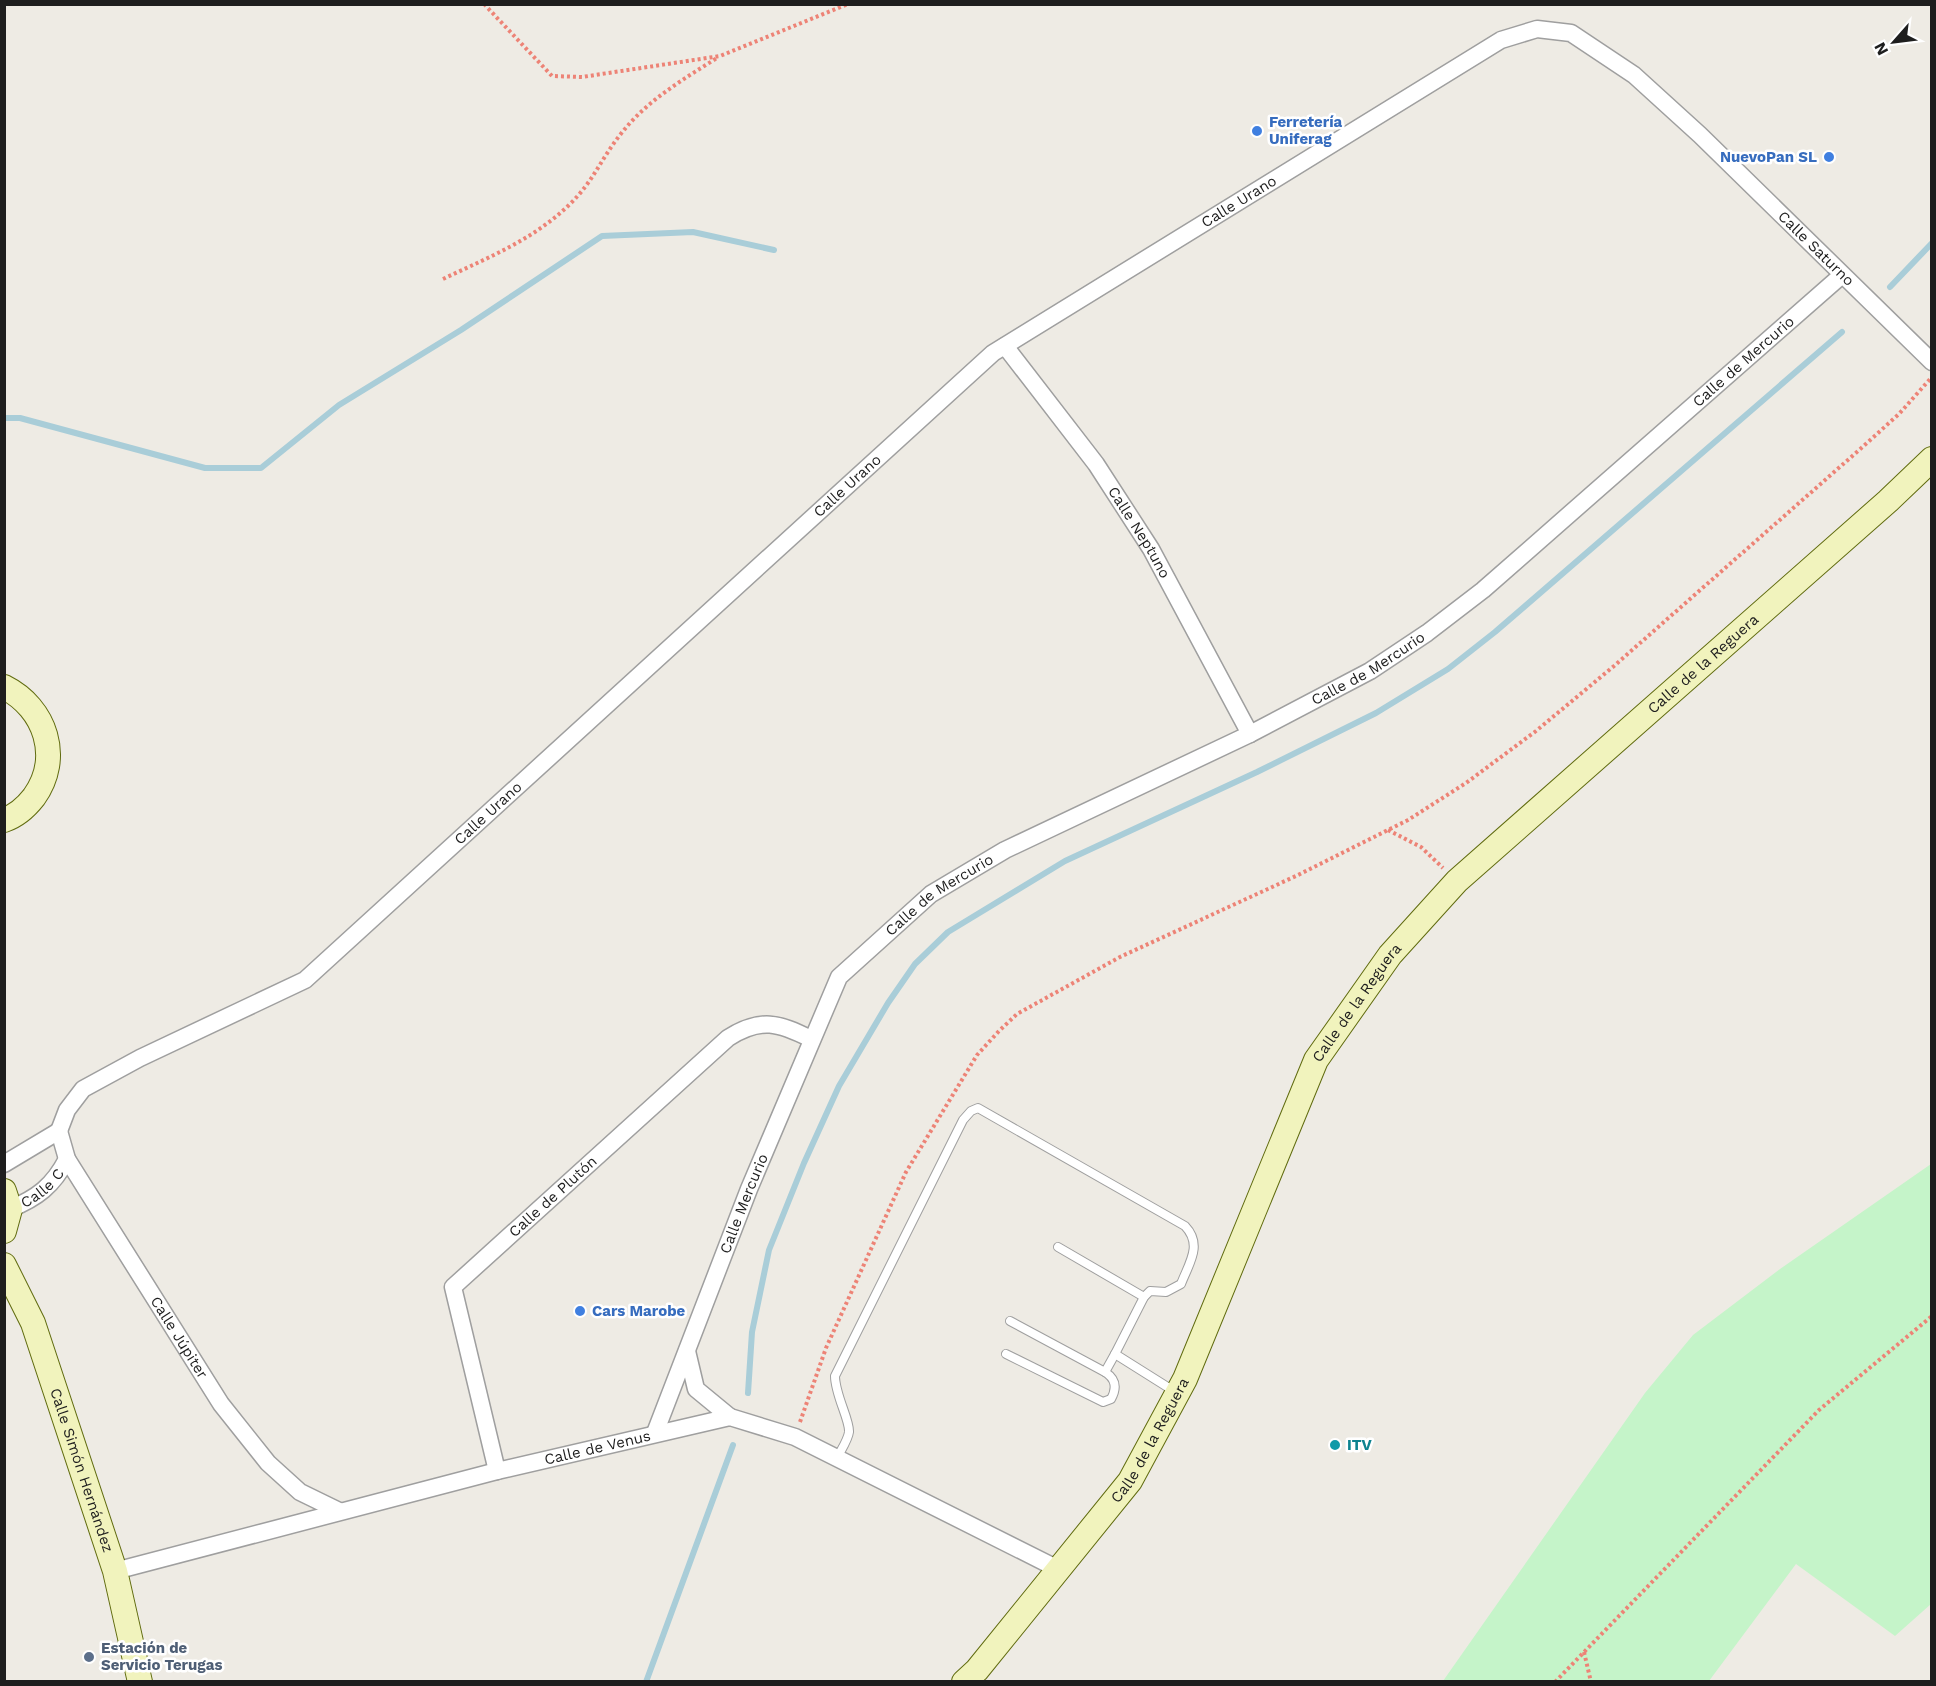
<svg xmlns="http://www.w3.org/2000/svg" width="1936" height="1686" font-family="'Work Sans',sans-serif">
<style>
.park{fill:#c5f4c9}
.lines{fill:none;stroke-linecap:round;stroke-linejoin:round}
.stream{stroke:#a9cdd8;stroke-width:6}
.lane-casing{stroke:#9f9f9f;stroke-width:10}
.street-casing{stroke:#9f9f9f;stroke-width:19}
.secondary-casing{stroke:#606b0f;stroke-width:26}
.path{stroke:#ed8376;stroke-width:4;stroke-dasharray:3 3;stroke-linecap:butt}
.lane{stroke:#fff;stroke-width:8}
.street{stroke:#fff;stroke-width:16}
.secondary{stroke:#f1f3bd;stroke-width:24}
.shop-dot{fill:#3f7fe0;stroke:#fff;stroke-width:2}
.culture-dot{fill:#0f9aa8;stroke:#fff;stroke-width:2}
.service-dot{fill:#5c6f8a;stroke:#fff;stroke-width:2}
.labels{text-anchor:middle;dominant-baseline:central;stroke-width:5;stroke-linejoin:round;paint-order:stroke}
.shop-label{font-size:15px;font-weight:bold;fill:#366cbe;stroke:#fff;text-anchor:start}
.street-label{font-size:15px;fill:#1e1e1e;stroke:#fff}
.culture-label{font-size:15px;font-weight:bold;fill:#0d838f;stroke:#fff;text-anchor:start}
.service-label{font-size:15px;font-weight:bold;fill:#4e5e75;stroke:#fff;text-anchor:start}
</style>
<rect width="100%" height="100%" fill="#eeebe4"/>
<!-- park -->
<polygon class="park" points="1931,1164 1931,1604 1895,1636 1796,1564 1709,1681 1443,1681 1645,1393 1693,1335 1780,1269"/>
<g class="lines">
<!-- stream -->
<g class="stream">
<polyline points="1890,287 1932,243"/>
<polyline points="4,418 20,418 205,468 261,468 339,405 461,330 602,236 693,232 774,250"/>
<polyline points="748,1393 752,1332 769,1250 804,1163 839,1086 888,1003 915,964 948,932 1065,861 1257,772 1376,713 1448,669 1495,632 1842,332"/>
<polyline points="646,1682 733,1445"/>
</g>
<defs>
<g id="lane">
<polyline points="1058,1247 1144,1297"/>
<polyline points="1010,1321 1105,1372 1115,1354"/>
<path d="M 1006,1354 L 1103,1402 L 1111,1399 C 1117,1388 1116,1379 1105,1372"/>
<path d="M 837,1458 C 841,1450 848,1440 849,1432 C 850,1420 835,1395 835,1376 L 963,1120 L 971,1111 L 978,1108 L 1185,1226 C 1203,1245 1189,1263 1181,1284 L 1166,1292 L 1150,1291 L 1144,1297 L 1115,1354 L 1177,1393"/>
</g>
<g id="street">
<path id="s1" d="M 1005,346 L 1096,464 L 1151,549 L 1250,734"/>
<path id="s2" d="M 59,1131 L 67,1110 L 83,1089 L 140,1058 L 305,980 L 993,353 L 1501,40 L 1537,29 L 1571,33 L 1634,75 L 1700,135 L 1932,362"/>
<path id="s3" d="M 59,1131 L 67,1159 L 221,1404 L 268,1463 L 300,1492 L 339,1511"/>
<polyline points="4,1164 59,1131"/>
<path id="s4" d="M 10,1209 C 37,1198 53,1186 67,1159"/>
<polyline points="687,1351 696,1389 730,1417"/>
<path id="s5" d="M 655,1433 L 749,1189 L 839,977 L 931,894 L 1005,850 L 1250,734 L 1370,671 L 1427,633 L 1483,590 L 1842,275"/>
<path id="s6" d="M 497,1471 L 453,1287 L 728,1038 C 761,1017 779,1023 811,1039"/>
<path id="s7" d="M 115,1571 L 497,1471 L 730,1417 L 795,1437 L 1058,1569"/>
</g>
<g id="secondary">
<path d="M 4,687 C 46,708 62,758 34,797 C 27,806 16,816 4,820"/>
<polyline points="4,1191 10,1209 4,1231"/>
<path id="s8" d="M 4,1265 L 33,1323 L 115,1571 L 140,1682"/>
<path id="s9" d="M 964,1682 L 977,1670 L 1130,1481 L 1185,1379 L 1316,1060 L 1390,955 L 1457,881 L 1888,501 L 1932,459"/>
</g>
</defs>
<!-- lane casing -->
<use href="#lane" class="lane-casing"/>
<!-- street casing -->
<use href="#street" class="street-casing"/>
<!-- secondary casing -->
<use href="#secondary" class="secondary-casing"/>
<!-- path -->
<g class="path">
<polyline points="484,4 552,76 582,77 720,56 848,4"/>
<path d="M 443,279 C 487,258 533,240 569,205 C 593,182 601,159 620,135 C 646,101 682,80 717,58"/>
<polyline points="1388,830 1421,847 1443,868"/>
<polyline points="800,1422 826,1348 906,1172 977,1055 999,1031 1017,1014 1120,957 1296,876 1408,820 1466,783 1536,731 1614,666 1858,451 1899,414 1931,378"/>
<polyline points="1584,1652 1591,1682"/>
<polyline points="1555,1682 1819,1410 1932,1316"/>
</g>
<!-- lane -->
<use href="#lane" class="lane"/>
<!-- street -->
<use href="#street" class="street"/>
<!-- secondary -->
<use href="#secondary" class="secondary"/>
</g>
<!-- markers -->
<g class="shop-dot">
<circle cx="1257" cy="131" r="6"/>
<circle cx="1829" cy="157" r="6"/>
<circle cx="580" cy="1311" r="6"/>
</g>
<circle class="culture-dot" cx="1335" cy="1445" r="6"/>
<circle class="service-dot" cx="89" cy="1657" r="6"/>
<g class="labels">
<!-- shop labels -->
<g class="shop-label">
<text x="1269" y="122">Ferretería<tspan x="1269" dy="17">Uniferag</tspan></text>
<text x="1817" y="157" text-anchor="end">NuevoPan SL</text>
<text x="592" y="1311">Cars Marobe</text>
</g>
<!-- street labels -->
<g class="street-label">
<text stroke="none"><textPath href="#s2" startOffset="1516">Calle Urano</textPath></text>
<text stroke="none"><textPath href="#s2" startOffset="2223">Calle Saturno</textPath></text>
<text stroke="none"><textPath href="#s5" startOffset="1594">Calle de Mercurio</textPath></text>
<text stroke="none"><textPath href="#s2" startOffset="1030">Calle Urano</textPath></text>
<text stroke="none"><textPath href="#s1" startOffset="230">Calle Neptuno</textPath></text>
<text stroke="none"><textPath href="#s9" startOffset="1278">Calle de la Reguera</textPath></text>
<text stroke="none"><textPath href="#s5" startOffset="1108">Calle de Mercurio</textPath></text>
<text stroke="none"><textPath href="#s2" startOffset="544">Calle Urano</textPath></text>
<text stroke="none"><textPath href="#s5" startOffset="622">Calle de Mercurio</textPath></text>
<text stroke="none"><textPath href="#s9" startOffset="792">Calle de la Reguera</textPath></text>
<text stroke="none"><textPath href="#s4" startOffset="39">Calle C</textPath></text>
<text stroke="none"><textPath href="#s6" startOffset="324">Calle de Plutón</textPath></text>
<text stroke="none"><textPath href="#s5" startOffset="246">Calle Mercurio</textPath></text>
<text stroke="none"><textPath href="#s3" startOffset="240">Calle Júpiter</textPath></text>
<text stroke="none"><textPath href="#s9" startOffset="306">Calle de la Reguera</textPath></text>
<text stroke="none"><textPath href="#s7" startOffset="498">Calle de Venus</textPath></text>
<text stroke="none"><textPath href="#s8" startOffset="220">Calle Simón Hernández</textPath></text>
</g>
<!-- culture labels -->
<g class="culture-label">
<text x="1347" y="1445">ITV</text>
</g>
<!-- service labels -->
<g class="service-label">
<text x="101" y="1648">Estación de<tspan x="101" dy="17">Servicio Terugas</tspan></text>
</g>
</g>
<!-- border -->
<rect width="1936" height="1686" fill="none" stroke="#1e1e1e" stroke-width="12"/>
<!-- north arrow -->
<g transform="translate(1894 42) rotate(242)" stroke="#ffffff" stroke-width="4.5" paint-order="stroke">
<path d="M0-4.5L10 22L0 15L-10 22Z" fill="#1e1e1e"/>
<text y="-9" font-size="16" font-weight="bold" text-anchor="middle" fill="#1e1e1e">N</text>
</g>
</svg>
